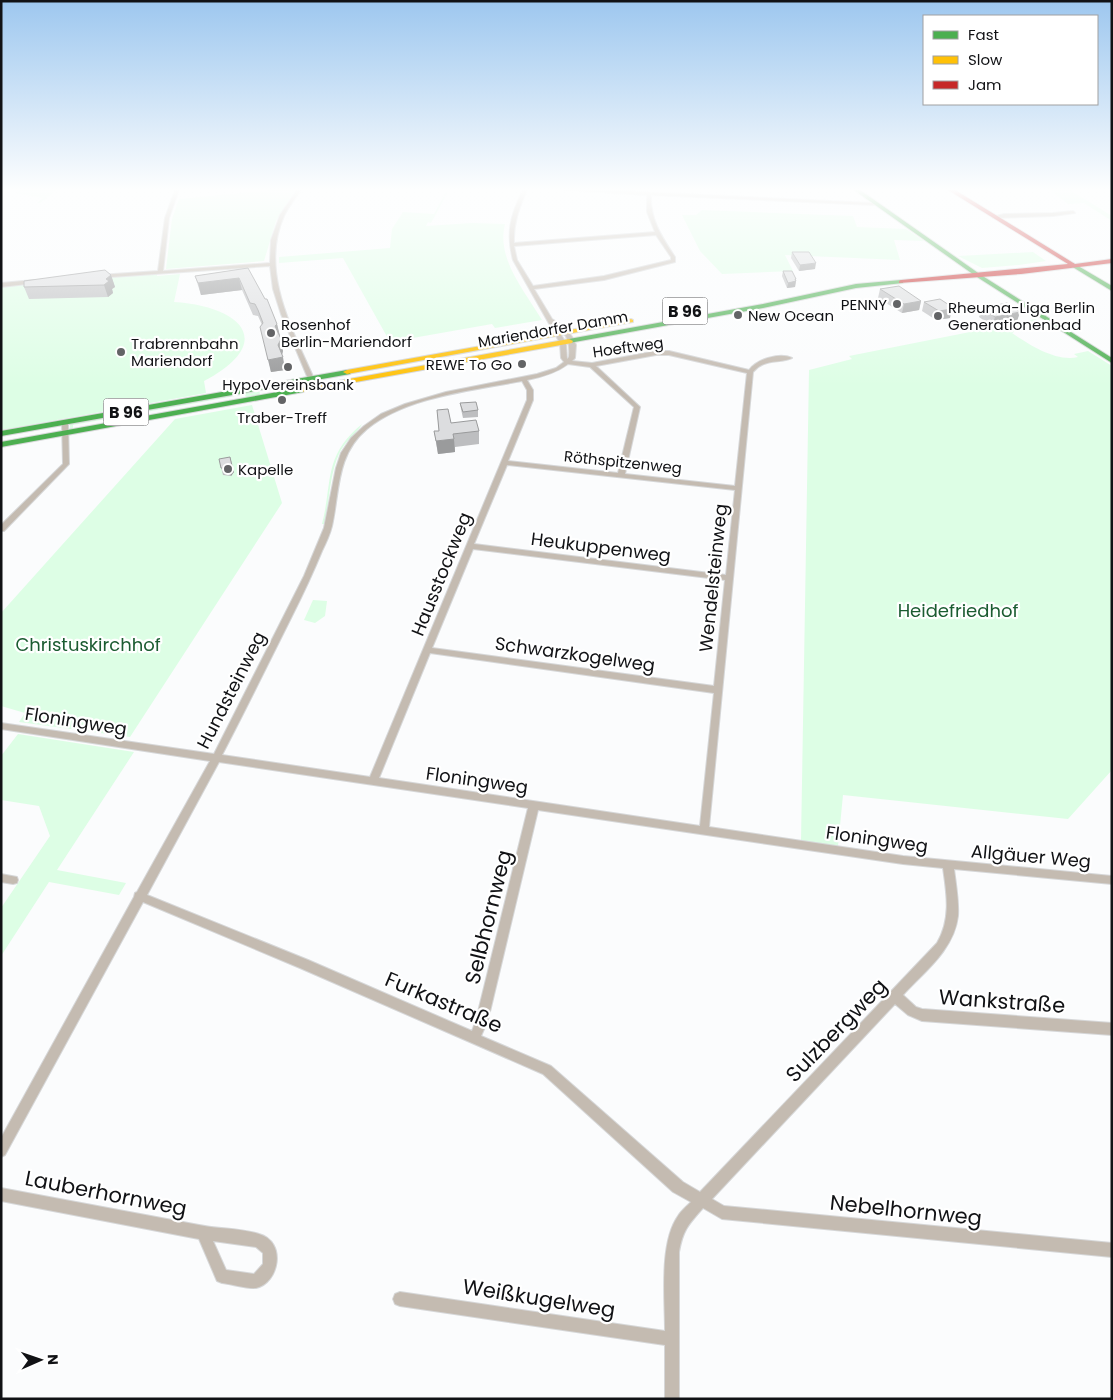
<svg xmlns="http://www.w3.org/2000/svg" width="1113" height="1400" font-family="Poppins,sans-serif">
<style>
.green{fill:#ddfee5;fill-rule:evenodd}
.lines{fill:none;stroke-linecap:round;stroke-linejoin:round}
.street-casing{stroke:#d6d7d8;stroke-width:2}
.fast-casing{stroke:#d6d7d8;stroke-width:2}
.slow-casing{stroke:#d6d7d8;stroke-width:2}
.jam-casing{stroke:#d6d7d8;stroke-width:2}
.street{fill:#c4bbb1;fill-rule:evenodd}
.fast{fill:#4caf50;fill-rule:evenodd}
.slow{fill:#ffc107;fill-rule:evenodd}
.jam{fill:#c62828;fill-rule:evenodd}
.wall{fill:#bdbec0}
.shaded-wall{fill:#9a9b9c}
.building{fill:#dcdddf;stroke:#9a9b9c}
.poi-dot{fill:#636466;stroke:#fff;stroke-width:2}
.labels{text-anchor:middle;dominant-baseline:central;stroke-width:4.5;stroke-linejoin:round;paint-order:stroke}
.far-poi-label{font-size:15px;fill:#111215;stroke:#fff;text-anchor:start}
.far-street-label{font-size:15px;fill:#111215;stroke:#fff}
.shield{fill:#fff;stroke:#58595b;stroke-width:1}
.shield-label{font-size:16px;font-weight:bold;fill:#111215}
.street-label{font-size:18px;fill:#111215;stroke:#fff}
.park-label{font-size:18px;fill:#1b5c31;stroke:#fff}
.near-street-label{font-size:21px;fill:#111215;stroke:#fff}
</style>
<rect width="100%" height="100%" fill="#fbfcfd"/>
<!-- green -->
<g class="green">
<polygon points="20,190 57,190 40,203 37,203 43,198 15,193"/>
<polygon points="272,190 295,190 276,221 264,261 166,269 172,219 179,199"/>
<polygon points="1050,190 1070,190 1112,216 1112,221 1084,203 1068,204"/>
<path d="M 446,192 L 448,192 L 431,223 L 428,222 L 426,226 L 472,223 L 505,224 C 496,259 525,291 542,320 L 495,328 L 492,324 L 390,342 L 343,258 L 279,263 L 279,257 L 390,248 L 392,229 L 403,212 L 434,214 Z"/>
<polygon points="702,210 853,216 857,227 906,229 924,241 894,240 900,260 785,255 793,271 722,274 700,251 682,215 696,215"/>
<polygon points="1033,252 1046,261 1019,265 982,268 958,256"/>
<path d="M 157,273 L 157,276 L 180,274 L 174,302 C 239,306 279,341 204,381 L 206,393 L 1,430 L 1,286 Z"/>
<path d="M 1035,319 L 1046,325 L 1034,328 L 1029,326 L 1012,329 L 1014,332 L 1012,333 C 1030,345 1056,362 1078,357 L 1074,354 L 1088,351 L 1112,366 L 1112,770 L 1068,819 L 843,795 L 838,846 L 801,841 L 809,370 L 852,359 L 849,356 Z"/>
<path d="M 259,390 L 260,394 L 257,396 L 70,430 L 70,424 ZM 241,395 L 248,397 L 73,429 L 73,425 Z"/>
<polygon points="252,405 282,503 130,737 19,722 25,713 1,706 1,613 175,419"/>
<path d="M 362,424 C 359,431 344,442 339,454 C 329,476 330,501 324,524 L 322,524 C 333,481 323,456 362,424 Z"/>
<polygon points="313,600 327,601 325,616 315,623 304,620"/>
<polygon points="18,734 134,752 57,870 126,883 119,895 49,882 1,956 1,908 50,836 39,806 1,800 1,756"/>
</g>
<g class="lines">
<defs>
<g id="street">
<path d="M 175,190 L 179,190 L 169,218 L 163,271 L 270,263 L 271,240 L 280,215 L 297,190 L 301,190 C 295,199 288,207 284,216 C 258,274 296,335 318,388 L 317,389 L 312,388 L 281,314 L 273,289 L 270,266 L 97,278 L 97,276 L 99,275 L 158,271 L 165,218 Z"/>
<path d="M 523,190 L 527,190 C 519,208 513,224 514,243 L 655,232 L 647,212 L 647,195 L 564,190 L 603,190 L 873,203 L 875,204 L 873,205 L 651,195 C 650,220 662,237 675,257 L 675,262 L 604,280 L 534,289 L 552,319 L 564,326 L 573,338 L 576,345 L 575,358 L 572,361 L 592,363 L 656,351 L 669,351 L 749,370 C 757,359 780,352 792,358 C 779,364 765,358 753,372 L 709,827 L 903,856 L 1112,876 L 1112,884 L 954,869 C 956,885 959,901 958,916 C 954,950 924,972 903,995 L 916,1007 L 922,1009 L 1112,1023 L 1112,1035 L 922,1021 L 908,1015 L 895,1004 L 712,1199 L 724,1206 L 1112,1243 L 1112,1257 L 722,1219 L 703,1208 C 688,1225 683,1230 679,1252 L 679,1399 L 665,1399 L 665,1345 L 400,1306 L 395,1304 L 393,1299 L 395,1294 L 400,1292 L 665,1331 C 665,1298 659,1243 678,1216 C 681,1211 687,1206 691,1202 L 673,1192 L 543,1074 L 300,968 L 143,902 L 5,1155 L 1,1157 L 1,1138 L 134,897 L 135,893 L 137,892 L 210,761 L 1,729 L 1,723 L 214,754 L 304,576 L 324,528 L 336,468 L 341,453 L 351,438 L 364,426 L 381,414 L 405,404 L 446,392 L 537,374 L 556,368 L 564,362 L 561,358 L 560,343 L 513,260 C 506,233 510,216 523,190 ZM 656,235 L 671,257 L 671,260 L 604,276 L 533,286 L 517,260 L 514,246 ZM 555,325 C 568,335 570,342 569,357 L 567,359 L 566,343 ZM 656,355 L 669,355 L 747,373 L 735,486 L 625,474 L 640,407 L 596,366 ZM 568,364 L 590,367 L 634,407 L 618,473 L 508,461 L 533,400 L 533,390 L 527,380 C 542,377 556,373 568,364 ZM 522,381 L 527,390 L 527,400 L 370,777 L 222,755 C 246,709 269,662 292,616 C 303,594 313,573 322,551 C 326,543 330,534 332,526 C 340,490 336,455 367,429 C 405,397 474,390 522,381 ZM 507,465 L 735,490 L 726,575 L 474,544 ZM 473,549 L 725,580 L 714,686 L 432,648 ZM 430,653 L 714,693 L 700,826 L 379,778 ZM 219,762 L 528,808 L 476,1020 L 472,1031 L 308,960 L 147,895 ZM 538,810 L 903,864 L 943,868 C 947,895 951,919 937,943 L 700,1192 L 683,1182 L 551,1066 L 481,1036 L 488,1020 Z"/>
<polygon points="1073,211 1075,213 1053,216 994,218 992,217 1004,214 1053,213"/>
<polygon points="34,280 37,282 36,283 1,287 1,283"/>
<polygon points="65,421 68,423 69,464 4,531 1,531 1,525 63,464 62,423"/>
<polygon points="1,874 17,877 18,880 17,883 13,884 1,882"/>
<path d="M 1,1188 C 67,1200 133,1213 199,1225 C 218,1229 240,1228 259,1234 C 287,1242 279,1283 256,1288 C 248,1289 231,1284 222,1283 L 217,1281 L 199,1239 L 1,1201 ZM 213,1241 L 256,1247 L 263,1253 L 263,1264 L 254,1274 L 226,1270 Z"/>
</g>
<g id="fast">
<polygon points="854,190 860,190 981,275 1112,358 1112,363 977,277"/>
<polygon points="1073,263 1112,286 1112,291 1071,266 1071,264"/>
<polygon points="901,280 903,281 903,283 856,288 763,308 569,343 565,341 569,339 763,304 856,284"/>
<polygon points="347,370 351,372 350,374 1,436 1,431"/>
<polygon points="300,388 304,390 303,392 1,447 1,442"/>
</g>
<g id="slow">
<polygon points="631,319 633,320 633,322 347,374 343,372 347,370"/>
<polygon points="569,339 573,341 572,343 300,392 296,390 300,388"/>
</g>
<polygon id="jam" points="948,190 955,190 1075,264 1112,259 1112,263 1021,274 899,283 899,281 901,280 1068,264"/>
</defs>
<!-- street casing -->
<use href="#street" class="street-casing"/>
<!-- fast casing -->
<use href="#fast" class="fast-casing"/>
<!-- slow casing -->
<use href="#slow" class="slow-casing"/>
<!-- jam casing -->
<use href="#jam" class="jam-casing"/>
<!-- street -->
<use href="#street" class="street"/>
<!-- fast -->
<use href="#fast" class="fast"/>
<!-- slow -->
<use href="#slow" class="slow"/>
<!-- jam -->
<use href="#jam" class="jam"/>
</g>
<!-- wall -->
<g class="wall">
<polygon points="792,252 815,269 799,271 791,258"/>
<polygon points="248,268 277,324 283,351 282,355 285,370 271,372 262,325 258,316 253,315 242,290 201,295 195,276"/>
<polygon points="783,271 796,279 795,287 787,288 782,276"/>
<polygon points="111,275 115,287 112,289 113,293 108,297 29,299 24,287"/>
<polygon points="880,289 921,301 919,310 902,313 878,298"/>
<polygon points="924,302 949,305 950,318 936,320 922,311"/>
<polygon points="982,308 1020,312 1017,321 992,326 979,317"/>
<polygon points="460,403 478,410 478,417 463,418 461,409"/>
<polygon points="437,410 451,423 479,431 479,444 455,447 455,452 438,454 434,431 439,431"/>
<polygon points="219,459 234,472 231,476 223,475"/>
</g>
<!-- shaded-wall -->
<g class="shaded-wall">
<polygon points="816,263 815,269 799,271 800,265"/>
<polygon points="111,275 115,287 112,289 113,293 108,297 104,285 106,279"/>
<polygon points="239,278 242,290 201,295 198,283"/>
<polygon points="796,281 795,287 787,288 788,283"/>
<polygon points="921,301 919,310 902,313 904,304"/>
<polygon points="947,305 949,305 947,310 952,309 950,318 936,320 939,311"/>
<polygon points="1020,312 1017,321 992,326 995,317"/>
<polygon points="277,324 280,336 278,338 275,326"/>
<polygon points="281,339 283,351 281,358 278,345"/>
<polygon points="283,357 285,370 271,372 268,360"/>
<polygon points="454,439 455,452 438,454 436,441"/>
<polygon points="230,457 234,472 231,476 229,469"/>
</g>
<!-- building -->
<g class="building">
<polygon points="792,252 809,252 816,263 800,265"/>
<polygon points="248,268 265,299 267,299 277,324 275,326 281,339 278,345 283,357 268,360 260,327 263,323 258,310 255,304 250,303 239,278 198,283 195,276"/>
<polygon points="105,270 111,275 106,279 109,281 104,285 24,287 24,281"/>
<polygon points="783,271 792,271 796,279 795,279 796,281 788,283"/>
<polygon points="899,286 921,301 904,304 880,289"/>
<polygon points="940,299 949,305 947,305 952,309 939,311 924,302"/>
<polygon points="1007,303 1020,312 995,317 982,308"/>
<polygon points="476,402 478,410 463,412 460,403"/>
<polygon points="448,409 451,423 476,420 479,431 453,434 454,439 436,441 434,431 439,431 437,410"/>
<polygon points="230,457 232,466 229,469 221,468 219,459"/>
</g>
<!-- sky -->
<linearGradient id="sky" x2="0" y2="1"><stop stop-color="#9dc7ef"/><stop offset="0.49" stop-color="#fdfefe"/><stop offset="1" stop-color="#fdfefe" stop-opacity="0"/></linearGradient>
<rect width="1113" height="386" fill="url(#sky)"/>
<!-- markers -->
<g class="poi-dot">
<circle cx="897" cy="304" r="5"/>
<circle cx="738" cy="315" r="5"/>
<circle cx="938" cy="316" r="5"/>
<circle cx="271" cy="333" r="5"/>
<circle cx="121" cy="352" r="5"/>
<circle cx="522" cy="364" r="5"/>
<circle cx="288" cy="367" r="5"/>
<circle cx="282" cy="400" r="5"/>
<circle cx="228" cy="469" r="5"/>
</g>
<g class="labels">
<!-- far-poi labels -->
<g class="far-poi-label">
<text x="887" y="304" text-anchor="end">PENNY</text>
<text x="948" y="307">Rheuma-Liga Berlin<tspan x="948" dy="17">Generationenbad</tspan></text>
<text x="748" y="315">New Ocean</text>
<text x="281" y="324">Rosenhof<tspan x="281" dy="17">Berlin-Mariendorf</tspan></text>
<text x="131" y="343">Trabrennbahn<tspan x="131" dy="17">Mariendorf</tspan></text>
<text x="512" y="364" text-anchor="end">REWE To Go</text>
<text x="288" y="384" text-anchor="middle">HypoVereinsbank</text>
<text x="282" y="417" text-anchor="middle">Traber-Treff</text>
<text x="238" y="469">Kapelle</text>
</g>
<!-- far-street labels -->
<g class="far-street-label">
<text transform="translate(553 329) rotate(-10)">Mariendorfer Damm</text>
<text transform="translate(628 347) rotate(-8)">Hoeftweg</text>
<text transform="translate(623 462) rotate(6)">Röthspitzenweg</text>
</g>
<!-- shield labels -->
<g class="shield">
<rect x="662.5" y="297.5" width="45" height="27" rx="4"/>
<rect x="103.5" y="398.5" width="45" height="27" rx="4"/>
</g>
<g class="shield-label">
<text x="685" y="311">B 96</text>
<text x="126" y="412">B 96</text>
</g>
<!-- street labels -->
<g class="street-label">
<text transform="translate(601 547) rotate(7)">Heukuppenweg</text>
<text transform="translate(441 574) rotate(-68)">Hausstockweg</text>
<text transform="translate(713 578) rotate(-84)">Wendelsteinweg</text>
<text transform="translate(575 654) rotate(8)">Schwarzkogelweg</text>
<text transform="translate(231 690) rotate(-63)">Hundsteinweg</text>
<text transform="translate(76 721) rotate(9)">Floningweg</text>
<text transform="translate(477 780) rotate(8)">Floningweg</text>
<text transform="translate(877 839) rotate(8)">Floningweg</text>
<text transform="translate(1031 856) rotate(5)">Allgäuer Weg</text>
</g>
<!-- park labels -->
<g class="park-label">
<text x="958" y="610">Heidefriedhof</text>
<text x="88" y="644">Christuskirchhof</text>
</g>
<!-- near-street labels -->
<g class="near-street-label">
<text transform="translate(488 917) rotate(-76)">Selbhornweg</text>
<text transform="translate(1002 1001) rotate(4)">Wankstraße</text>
<text transform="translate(444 1002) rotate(23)">Furkastraße</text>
<text transform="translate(836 1030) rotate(-46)">Sulzbergweg</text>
<text transform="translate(106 1193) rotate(11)">Lauberhornweg</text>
<text transform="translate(906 1210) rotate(6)">Nebelhornweg</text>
<text transform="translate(539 1298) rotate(9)">Weißkugelweg</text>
</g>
</g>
<!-- border -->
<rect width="1113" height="1400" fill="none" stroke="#111215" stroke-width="5"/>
<!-- legend -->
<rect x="923" y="15" width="175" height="90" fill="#ffffff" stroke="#a0a0a1"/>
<rect x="933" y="31" width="25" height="8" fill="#4caf50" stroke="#a0a0a1"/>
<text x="968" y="40" font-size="15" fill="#111215">Fast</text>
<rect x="933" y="56" width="25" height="8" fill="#ffc107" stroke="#a0a0a1"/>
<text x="968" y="65" font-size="15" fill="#111215">Slow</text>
<rect x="933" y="81" width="25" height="8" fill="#c62828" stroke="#a0a0a1"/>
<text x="968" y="90" font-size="15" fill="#111215">Jam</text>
<!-- north arrow -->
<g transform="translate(40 1360) rotate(88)" stroke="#ffffff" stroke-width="4" paint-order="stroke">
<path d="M0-4L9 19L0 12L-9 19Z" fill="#111215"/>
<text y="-8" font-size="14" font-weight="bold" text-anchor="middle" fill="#111215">N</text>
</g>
</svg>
